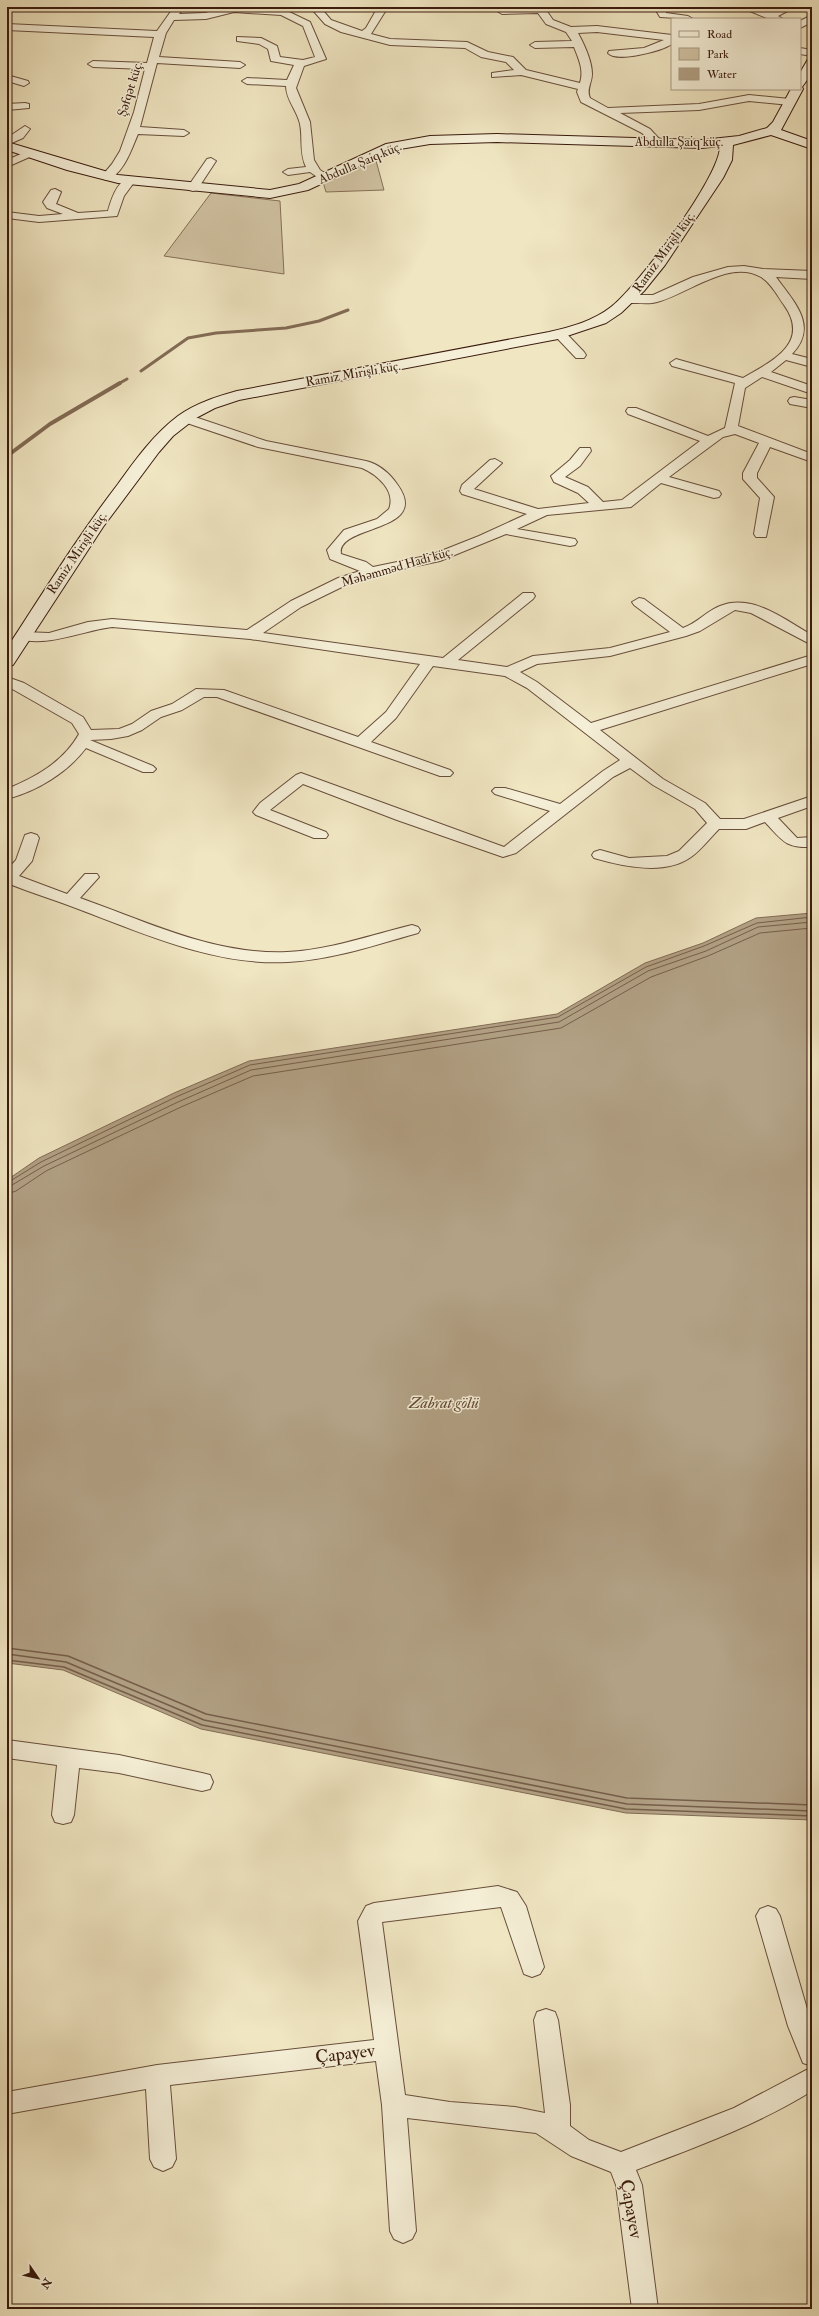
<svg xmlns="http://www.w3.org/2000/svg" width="819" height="2316" font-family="'IM FELL Double Pica',serif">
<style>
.green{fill:#d1c3a3;stroke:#866f58}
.water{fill:#b2a185;stroke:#826b55}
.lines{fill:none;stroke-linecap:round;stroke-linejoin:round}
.shore-far1{stroke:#765e4a;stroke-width:1}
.shore{stroke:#765e4a;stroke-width:1.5}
.stream-far1{stroke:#826b55;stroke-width:3}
.stream{stroke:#826b55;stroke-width:4}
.street-casing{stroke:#684e3b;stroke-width:2}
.secondary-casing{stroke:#3a1b0e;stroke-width:2}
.street{fill:#f5efd7;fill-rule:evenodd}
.secondary{fill:#f5efd7;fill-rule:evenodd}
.labels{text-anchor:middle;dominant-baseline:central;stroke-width:3;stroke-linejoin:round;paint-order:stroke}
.far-street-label{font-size:13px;fill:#3a1b0e;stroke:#f5efd7}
.water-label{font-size:16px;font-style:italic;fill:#644a38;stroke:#f5efd7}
.near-street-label{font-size:18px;fill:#3a1b0e;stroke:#f5efd7}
</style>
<rect width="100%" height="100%" fill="#f0e6c2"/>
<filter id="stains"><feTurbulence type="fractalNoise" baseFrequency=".005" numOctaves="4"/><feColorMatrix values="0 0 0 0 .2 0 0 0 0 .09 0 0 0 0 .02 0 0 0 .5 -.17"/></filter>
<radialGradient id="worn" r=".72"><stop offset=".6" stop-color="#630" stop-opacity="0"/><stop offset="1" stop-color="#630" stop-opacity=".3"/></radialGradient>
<!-- green -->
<g class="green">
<polygon points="375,157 384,190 326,192 323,182"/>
<polygon points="211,193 280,201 284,274 164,256"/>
</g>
<!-- water -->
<polygon class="water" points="812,913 812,1820 626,1813 201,1729 63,1670 7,1663 7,1180 39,1158 174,1093 249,1061 557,1014 645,963 703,943 756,918"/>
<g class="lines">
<!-- shore-far1 -->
<g class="shore-far1">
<polyline points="7,1183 41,1162 176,1097 250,1065 558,1017 646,967 704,946 757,923 812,917"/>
<polyline points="7,1188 44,1166 178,1102 251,1070 559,1022 648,971 706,951 758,927 812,922"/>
<polyline points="7,1194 16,1191 46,1171 181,1107 253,1076 561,1028 651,977 708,956 760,933 812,928"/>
</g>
<!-- shore -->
<g class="shore">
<polyline points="7,1648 68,1656 206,1714 627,1798 812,1805"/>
<polyline points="7,1654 66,1662 204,1720 627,1804 812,1811"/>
<polyline points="7,1660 64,1667 202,1725 626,1809 812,1816"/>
</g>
<!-- stream-far1 -->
<g class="stream-far1">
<polyline points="141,371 188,338 216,333 286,328 319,321 348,310"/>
<polyline points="118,384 127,379"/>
</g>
<!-- stream -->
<polyline class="stream" points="7,456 50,424 120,383"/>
<defs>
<g id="street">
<path d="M 174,7 L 184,7 L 179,14 L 205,13 L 228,7 L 283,9 L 310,22 L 326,59 L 304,66 L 296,88 L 310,122 L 314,160 L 320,170 L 328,175 L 328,179 L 320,179 L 310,172 L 288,175 L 283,172 L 288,169 L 306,167 C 299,153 303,138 300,124 C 297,110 286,100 286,86 L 247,84 L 242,81 L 247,78 L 287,80 L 294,65 L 271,61 L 268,49 L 259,44 L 237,41 L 237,37 L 261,38 L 277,46 L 280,57 L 303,60 L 315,57 L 303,26 L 281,15 L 234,12 L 206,19 L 174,20 L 166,33 L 159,57 L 240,62 L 245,65 L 240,68 L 157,63 L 140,127 L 184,130 L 189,133 L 184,136 L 138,134 C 132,148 123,176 106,180 L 101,177 L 112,164 L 120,151 L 134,112 L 145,69 L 93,67 L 88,64 L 93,61 L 147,63 L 154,37 L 7,30 L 7,24 L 157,31 Z"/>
<path d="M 310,7 L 320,7 L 331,20 L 362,31 L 366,28 L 378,7 L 390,7 L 386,10 L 371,34 L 390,39 L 467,42 L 488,52 L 513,57 L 526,70 L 580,83 C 584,70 579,60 574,47 L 535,48 L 530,45 L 535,42 L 572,41 L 566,32 L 546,24 L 538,13 L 502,14 L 497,11 L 502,8 L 544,7 L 553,20 L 571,27 L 597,26 L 672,35 L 672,44 C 662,51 617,63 608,53 L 609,51 L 644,48 L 664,40 L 597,32 L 578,33 C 584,44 592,61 592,74 C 592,83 586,89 590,98 L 608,108 L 699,104 L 749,95 L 790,99 L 795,102 L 790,105 L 749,101 L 699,110 L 620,113 L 650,129 L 663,143 L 658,146 L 654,145 L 642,133 L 581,102 L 577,92 L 578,89 L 521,75 L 492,77 L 492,73 L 514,70 L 506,62 L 481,57 L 465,48 L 390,45 L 341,32 L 325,24 Z"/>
<path d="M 393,7 L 410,7 C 406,11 397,11 393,7 Z"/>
<polygon points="654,7 666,7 666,13 688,16 693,19 660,17"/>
<polygon points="749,7 760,7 770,12 782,7 795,7 778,16 783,19 769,19 750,11"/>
<polygon points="812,15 812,22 800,28 800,21"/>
<polygon points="800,48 812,50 812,56 800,54"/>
<polygon points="7,75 28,81 29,83 24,86 7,81"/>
<polygon points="25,103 29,104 29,108 7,110 7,104"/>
<polygon points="25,126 30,129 23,138 7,145 7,138"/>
<polygon points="30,150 34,151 34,155 7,167 7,160"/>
<polygon points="211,158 216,161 197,190 193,191 189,190 187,188 207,159"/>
<path d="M 129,178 L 135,181 L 124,196 L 117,216 L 39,222 L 7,218 L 7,212 L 39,216 L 63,214 L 47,208 L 43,202 L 51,190 L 55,189 L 61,192 L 56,204 L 78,213 L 108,211 C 111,200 117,181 129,178 Z"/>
<path d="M 744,266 L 763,269 L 812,271 L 812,279 L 776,277 C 794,302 819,326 792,354 L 812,359 L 812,367 L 786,360 L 771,372 L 812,386 L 812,394 L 762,377 L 745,388 L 738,426 L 812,454 L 812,462 L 770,447 L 757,473 L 757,478 L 774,497 L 766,537 L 756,537 L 754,534 L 760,498 L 743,479 L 743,473 L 759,443 L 735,434 L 723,437 L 669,477 L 719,491 L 721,494 L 719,497 L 714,498 L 661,483 L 631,507 L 547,515 L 517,529 L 575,539 L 577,542 L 575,545 L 570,546 L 506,534 L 440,561 L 374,575 L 348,584 L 301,607 L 263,633 L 443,658 L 523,593 L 533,593 L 535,596 L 533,599 L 458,660 L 507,667 L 533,656 L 610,648 L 670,632 L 634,605 L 632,602 L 639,598 L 644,599 L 683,628 C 697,623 707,611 720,606 C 753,593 785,620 812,635 L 812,645 L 751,613 L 735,610 L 700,631 L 686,636 L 610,656 L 537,664 L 520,672 L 537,682 L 591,723 L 812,655 L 812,664 L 600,730 L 663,779 L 705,803 L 720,819 L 744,819 L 812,796 L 812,806 L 778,818 L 797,838 L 812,837 L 812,847 C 785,848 783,841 765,822 L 746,829 L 719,829 C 710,838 701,850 691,857 C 665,876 622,866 594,858 L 592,855 L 594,852 L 600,850 L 629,858 L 667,856 L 679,851 L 707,823 L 695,809 L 653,785 L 630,768 L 613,777 L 516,853 L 503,857 L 397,820 L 303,784 L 270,810 L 326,832 L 328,835 L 326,838 L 314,838 L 256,815 L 253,812 L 260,803 L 296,775 L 301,773 L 504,847 L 550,811 L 495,794 L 492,791 L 495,788 L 505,788 L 560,804 L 603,771 L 620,760 L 527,688 L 505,676 L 433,666 L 396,718 L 371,742 L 450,770 L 453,773 L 450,776 L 440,776 L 217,697 L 204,697 L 182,710 L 161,717 L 142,730 L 128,736 L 111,739 L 90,740 L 153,766 L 156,769 L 153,772 L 143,772 L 86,748 C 67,773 37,791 7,799 L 7,789 C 36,777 63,762 79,734 L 72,723 L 7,686 L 7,677 L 24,683 L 83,717 L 91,730 L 119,729 L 132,724 L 151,711 L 172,704 L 196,689 L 224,690 L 358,737 L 386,712 L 420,664 L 250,639 L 112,627 C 81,631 50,647 18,639 L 16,636 L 23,632 L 49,633 L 88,622 L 112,619 L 247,630 L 291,601 L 338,578 L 360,571 L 330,559 L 327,550 L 344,530 L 377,519 L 389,509 C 396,491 378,475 362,468 L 258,447 L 181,421 L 179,418 L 181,415 L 189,415 L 266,441 L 366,461 C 379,464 390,474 397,484 C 433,533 336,524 341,554 L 366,562 L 373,567 L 431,555 L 479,536 L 527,514 L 462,494 L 460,491 L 462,485 L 490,460 L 495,459 L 502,463 L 474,489 L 538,509 L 589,503 L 578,493 L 554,482 L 551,476 L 570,460 L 580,448 L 590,448 L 591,451 L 580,466 L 565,477 L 588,487 L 603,502 L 622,500 L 700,441 L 628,414 L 626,411 L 628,408 L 636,408 L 708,436 L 725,428 L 735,383 L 672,366 L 670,363 L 676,359 L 743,378 C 772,361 811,343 784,305 C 777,295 771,283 761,277 C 730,258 686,295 657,302 C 651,304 643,303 636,303 C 631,303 625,304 622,299 L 628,295 L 653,295 L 693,277 L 728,267 Z"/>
<polygon points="560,330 564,331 584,352 586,355 584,358 576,358 556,337 554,334 556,331"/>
<polygon points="794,397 812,400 812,408 790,404 788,401 790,398"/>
<path d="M 31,833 L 37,835 L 39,838 L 32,861 L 19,876 L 67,894 L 85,874 L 97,874 L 99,877 L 80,898 C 148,922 214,955 287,952 C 330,950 371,935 412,925 L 418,927 L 420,930 L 418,933 C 375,945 332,960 288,962 C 216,966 147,935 81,910 C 56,900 31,893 7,883 L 7,870 L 16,860 L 25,835 Z"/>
<polygon points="7,1740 119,1755 202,1773 210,1775 213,1782 210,1789 202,1791 119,1773 79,1768 74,1815 71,1822 63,1824 55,1822 52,1815 57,1765 7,1758"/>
<path d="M 498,1886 L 517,1892 L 526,1906 L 544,1967 L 540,1974 L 532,1977 L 524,1974 L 501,1907 L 382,1922 L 405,2095 L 450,2102 L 515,2107 L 545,2113 L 534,2020 L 537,2012 L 546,2009 L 555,2012 L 558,2020 L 570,2105 L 570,2126 L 589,2140 L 621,2152 L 734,2108 L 812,2067 L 812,2091 C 757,2125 696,2147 636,2170 L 642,2185 L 658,2309 L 632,2309 L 616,2185 L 611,2172 L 571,2156 L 536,2133 L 407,2118 L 416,2231 L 412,2239 L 403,2243 L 394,2239 L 390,2231 L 382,2105 L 376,2061 L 170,2085 L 176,2159 L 172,2167 L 163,2171 L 154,2167 L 150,2159 L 146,2089 L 7,2114 L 7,2092 L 157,2065 L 374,2040 L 358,1921 L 366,1906 L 374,1903 Z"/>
<polygon points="768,1906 776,1909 780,1916 812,2026 812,2066 803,2063 788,2026 756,1916 760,1909"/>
</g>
<path id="secondary" d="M 812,58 L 812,73 L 802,87 L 803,89 L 781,130 L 812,141 L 812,149 L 771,135 L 733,145 L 732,160 L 723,178 L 665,265 L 644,291 L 621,313 L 606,323 L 558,339 L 239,400 L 215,408 L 196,418 L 173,436 L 159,452 L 103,527 L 13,665 L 7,666 L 7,648 C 43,593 78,536 118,484 C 136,459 154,434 178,416 C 196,403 216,397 237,391 L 549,332 C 571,327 593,321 611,307 C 637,287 721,176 720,146 L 702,148 L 497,142 L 430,144 L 394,150 L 308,190 L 270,198 L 118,183 L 67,170 L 7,150 L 7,142 L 118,175 L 270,190 L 299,184 L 386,144 L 430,136 L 497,134 L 702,140 L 739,136 L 767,128 L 773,122 L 791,89 L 800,89 L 800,73 L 808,59 Z"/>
</defs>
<!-- street casing -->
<use href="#street" class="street-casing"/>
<!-- secondary casing -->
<use href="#secondary" class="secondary-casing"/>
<!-- street -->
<use href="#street" class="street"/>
<!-- secondary -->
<use href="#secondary" class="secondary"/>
</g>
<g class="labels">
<!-- far-street labels -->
<g class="far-street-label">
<text transform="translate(130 89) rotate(-73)">Şəfqət küç.</text>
<text x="679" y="142">Abdulla Şaiq küç.</text>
<text transform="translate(360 163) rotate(-23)">Abdulla Şaiq küç.</text>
<text transform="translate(664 252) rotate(-54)">Ramiz Mirişli küç.</text>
<text transform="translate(353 374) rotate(-10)">Ramiz Mirişli küç.</text>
<text transform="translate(77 553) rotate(-56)">Ramiz Mirişli küç.</text>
<text transform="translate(397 567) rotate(-16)">Məhəmməd Hadi küç.</text>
</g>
<!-- water labels -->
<g class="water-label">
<text x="444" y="1403">Zabrat gölü</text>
</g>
<!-- near-street labels -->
<g class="near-street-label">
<text transform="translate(345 2054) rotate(-7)">Çapayev</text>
<text transform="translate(631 2209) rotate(80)">Çapayev</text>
</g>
</g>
<!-- margin -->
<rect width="819" height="2316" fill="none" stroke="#f0e6c2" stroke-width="24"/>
<rect x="8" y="8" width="803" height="2300" fill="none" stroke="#3a1b0e" stroke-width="2"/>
<rect x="12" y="12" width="795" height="2292" fill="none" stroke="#3a1b0e"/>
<!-- legend -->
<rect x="671" y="18" width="130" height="72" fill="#f5efd7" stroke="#aa9a87"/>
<rect x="679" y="31" width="20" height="6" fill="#f5efd7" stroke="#aa9a87"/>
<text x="707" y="38" font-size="12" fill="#3a1b0e">Road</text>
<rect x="679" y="48" width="20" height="12" fill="#d1c3a3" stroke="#aa9a87"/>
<text x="707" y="58" font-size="12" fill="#3a1b0e">Park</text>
<rect x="679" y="68" width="20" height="12" fill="#b2a185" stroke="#aa9a87"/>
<text x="707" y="78" font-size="12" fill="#3a1b0e">Water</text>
<!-- north arrow -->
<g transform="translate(38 2278) rotate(124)" stroke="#f5efd7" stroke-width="3" paint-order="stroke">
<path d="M0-3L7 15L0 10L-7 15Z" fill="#3a1b0e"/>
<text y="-6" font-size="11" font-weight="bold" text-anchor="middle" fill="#3a1b0e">N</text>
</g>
<rect width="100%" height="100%" filter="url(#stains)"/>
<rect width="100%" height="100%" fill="url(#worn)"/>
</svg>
